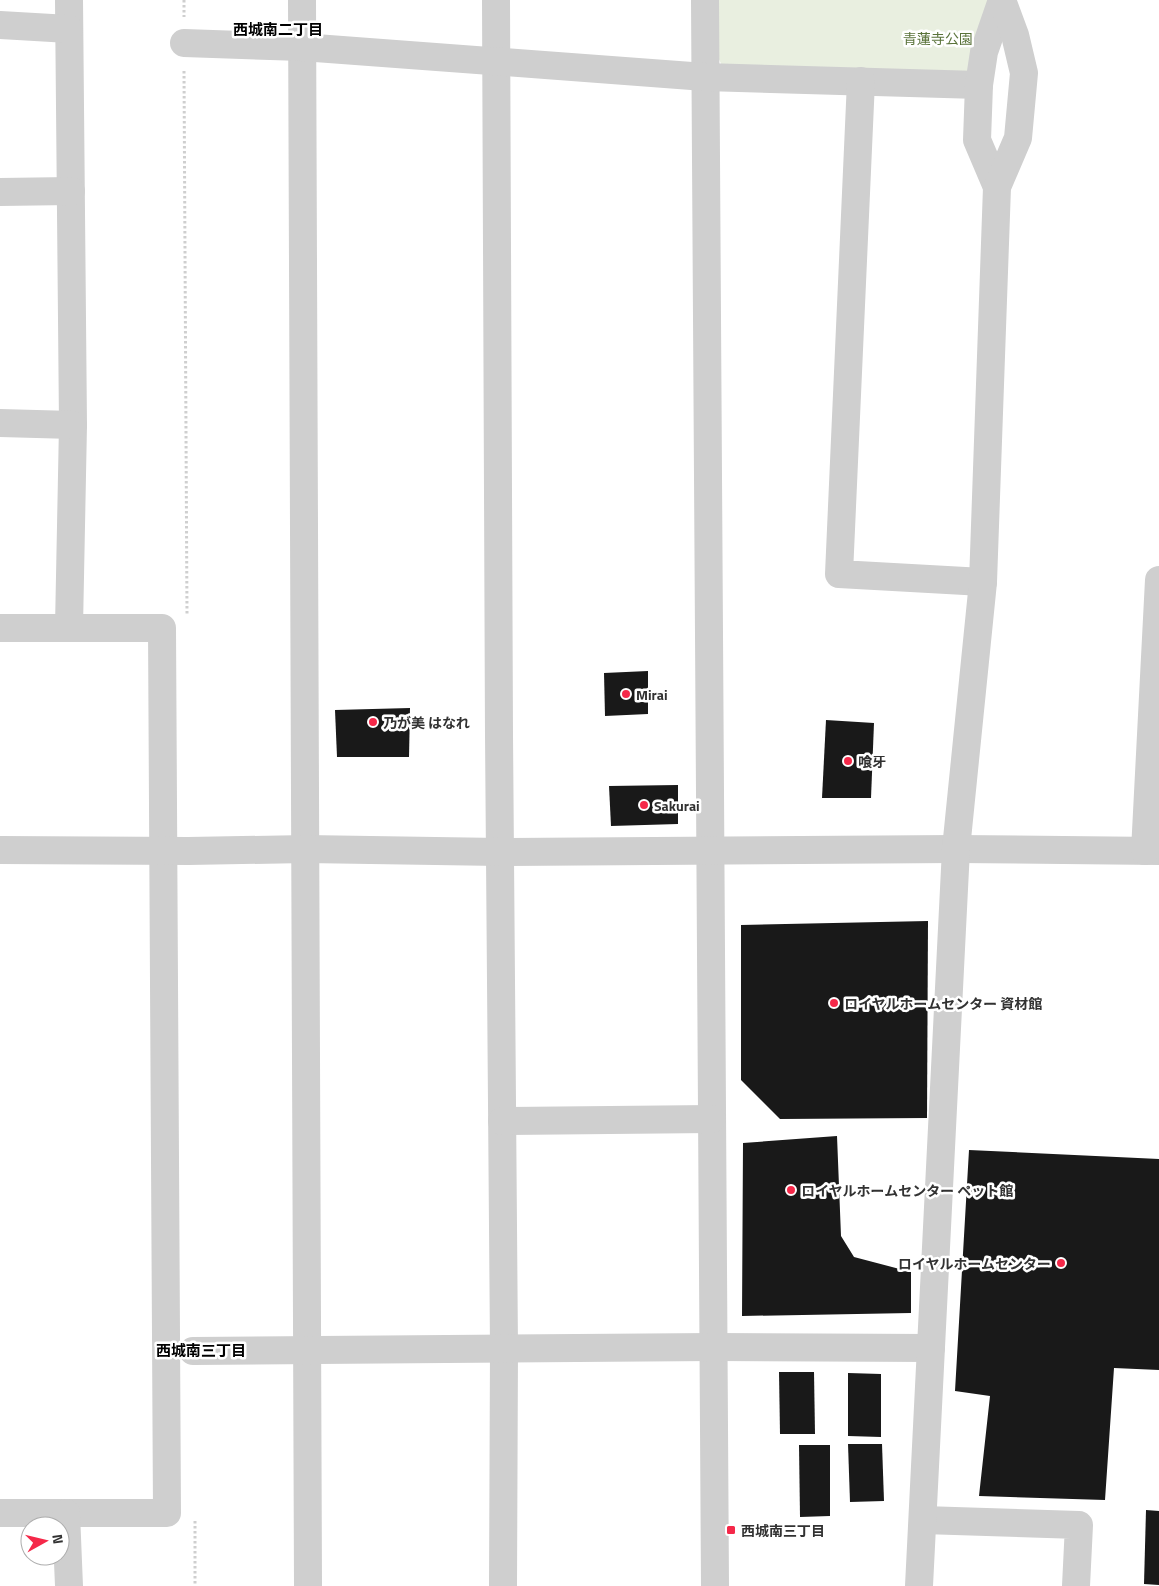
<svg xmlns="http://www.w3.org/2000/svg" width="1159" height="1586" font-family="'Titillium Web','Noto Sans JP',sans-serif">
<style>
.green{fill:#e9efe0}
.building{fill:#191919}
.lines{fill:none;stroke-linecap:round;stroke-linejoin:round}
.path{stroke:#cfcfcf;stroke-width:3;stroke-dasharray:2.5 2.5;stroke-linecap:butt}
.minor{stroke:#cfcfcf;stroke-width:28}
.poi-dot{fill:#f52849;stroke:#fff;stroke-width:2}
.labels{text-anchor:middle;dominant-baseline:central;stroke-width:5;stroke-linejoin:round;paint-order:stroke}
.park-label{font-size:14px;fill:#5a733a;stroke:#fff}
.poi-label{font-size:14px;font-weight:bold;fill:#323232;stroke:#fff;text-anchor:start}
.neighbourhood-label{font-size:15px;font-weight:bold;fill:#000;stroke:#fff}
</style>
<rect width="100%" height="100%" fill="#fff"/>
<!-- green -->
<polygon class="green" points="717,0 994,0 971,68 961,77 724,70 717,55"/>
<!-- building -->
<g class="building">
<polygon points="648,671 648,714 605,716 604,673"/>
<polygon points="410,708 409,757 337,757 335,710"/>
<polygon points="826,720 874,723 871,798 822,798"/>
<polygon points="678,785 678,824 611,826 609,786"/>
<polygon points="928,921 927,1118 780,1119 741,1080 741,925"/>
<polygon points="837,1136 841,1236 854,1257 911,1272 911,1313 742,1316 743,1143"/>
<polygon points="969,1150 1159,1159 1159,1370 1114,1368 1105,1500 979,1496 990,1396 955,1391"/>
<polygon points="779,1372 814,1372 815,1434 780,1434"/>
<polygon points="848,1373 881,1374 881,1437 848,1436"/>
<polygon points="848,1444 882,1444 884,1501 850,1502"/>
<polygon points="799,1445 830,1445 830,1516 800,1517"/>
<polygon points="1146,1510 1159,1511 1159,1585 1144,1584"/>
</g>
<g class="lines">
<!-- path -->
<g class="path">
<polyline points="184,0 184,17"/>
<polyline points="184,71 187,614"/>
<polyline points="195,1521 195,1586"/>
</g>
<!-- minor -->
<g class="minor">
<polyline points="69,0 73,425 69,627"/>
<polyline points="302,0 308,1586"/>
<polyline points="496,0 499,735 504,1349 503,1586"/>
<polyline points="705,0 715,1586"/>
<polyline points="0,25 69,29"/>
<polyline points="184,43 302,47 705,77 979,85"/>
<polyline points="861,81 839,574 983,582"/>
<polyline points="997,187 977,140 979,85 984,52 1002,0"/>
<polyline points="0,192 71,191"/>
<polyline points="0,423 73,425"/>
<polyline points="0,628 162,628 167,1513 0,1513"/>
<polyline points="0,850 188,851 306,849 500,852 956,849 1159,851"/>
<polyline points="1145,851 1159,580"/>
<polyline points="502,1121 712,1119"/>
<polyline points="193,1351 714,1347 931,1348"/>
<polyline points="66,1513 69,1586"/>
<polyline points="923,1520 1079,1525 1076,1586"/>
<polyline points="919,1586 956,849 983,582 997,187 1018,138 1024,73 1015,35 1002,0"/>
</g>
</g>
<!-- markers -->
<g class="poi-dot">
<circle cx="626" cy="694" r="5"/>
<circle cx="373" cy="722" r="5"/>
<circle cx="848" cy="761" r="5"/>
<circle cx="644" cy="805" r="5"/>
<circle cx="834" cy="1003" r="5"/>
<circle cx="791" cy="1190" r="5"/>
<circle cx="1061" cy="1263" r="5"/>
<rect x="726" y="1525" width="10" height="10" rx="2.5"/>
</g>
<g class="labels">
<!-- park labels -->
<g class="park-label">
<text x="938" y="38">青蓮寺公園</text>
</g>
<!-- poi labels -->
<g class="poi-label">
<text x="636" y="694">Mirai</text>
<text x="383" y="722">乃が美 はなれ</text>
<text x="858" y="761">喰牙</text>
<text x="654" y="805">Sakurai</text>
<text x="844" y="1003">ロイヤルホームセンター 資材館</text>
<text x="801" y="1190">ロイヤルホームセンター ペット館</text>
<text x="1051" y="1263" text-anchor="end">ロイヤルホームセンター</text>
<text x="741" y="1530">西城南三丁目</text>
</g>
<!-- neighbourhood labels -->
<g class="neighbourhood-label">
<text x="278" y="29">西城南二丁目</text>
<text x="201" y="1350">西城南三丁目</text>
</g>
</g>
<!-- north arrow -->
<g transform="translate(45 1541) rotate(82)"><circle r="24" fill="#ffffff" stroke="#adadad"/>
<path d="M0-4L9 19L0 12L-9 19Z" fill="#f52849"/>
<text y="-8" font-size="14" font-weight="bold" text-anchor="middle" fill="#323232">N</text>
</g>
</svg>
